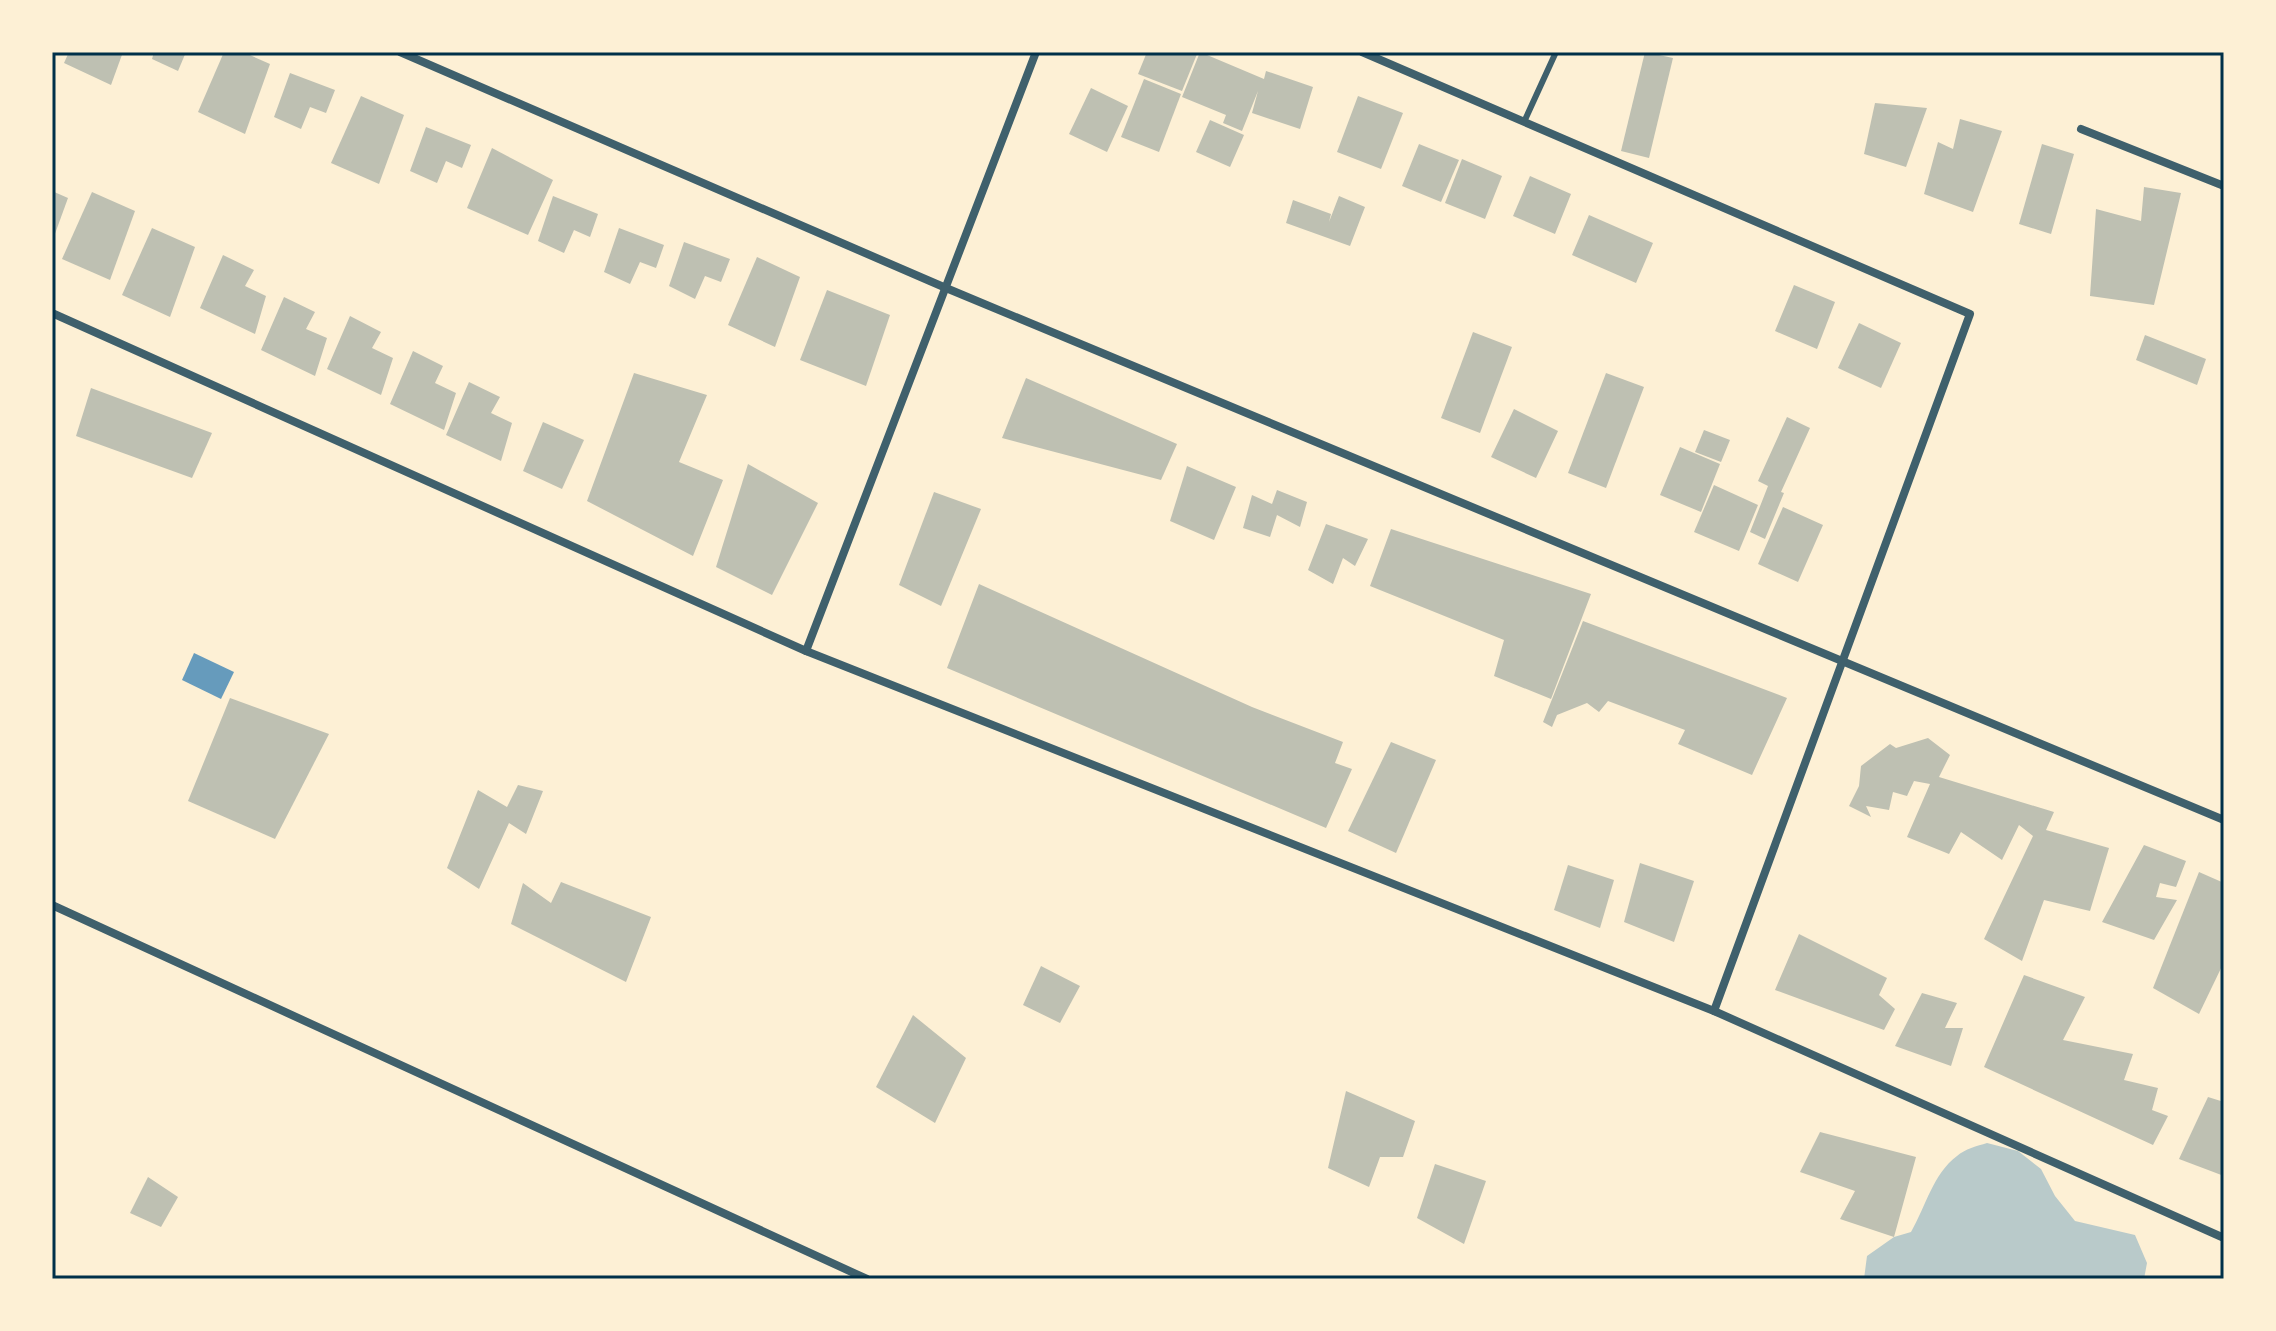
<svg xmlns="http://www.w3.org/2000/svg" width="2276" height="1331" font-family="'DejaVu Sans',sans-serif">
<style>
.green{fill:#b9caca}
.water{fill:#669bbc}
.building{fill:#bec0b2}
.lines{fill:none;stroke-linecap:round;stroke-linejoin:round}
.service{stroke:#3f606c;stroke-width:6}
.minor{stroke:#3f606c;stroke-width:8}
.neatline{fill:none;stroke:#003049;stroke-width:3}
</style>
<rect width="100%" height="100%" fill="#fdf0d5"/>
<!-- green -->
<path class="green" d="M 1987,1143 L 2018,1151 L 2041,1169 L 2055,1196 L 2075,1221 L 2135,1235 L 2147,1263 L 2144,1279 L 1864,1279 L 1867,1256 L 1894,1237 L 1911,1232 C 1926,1206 1933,1174 1957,1156 C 1965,1149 1977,1146 1987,1143 Z"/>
<!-- water -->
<polygon class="water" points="194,653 234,672 221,699 182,680"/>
<!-- building -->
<g class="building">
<polygon points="69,52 123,52 111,85 64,63"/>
<polygon points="154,52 186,52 178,71 152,59"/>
<polygon points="224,52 243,52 270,64 245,134 198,112"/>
<polygon points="1147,52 1197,54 1182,91 1138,74"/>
<polygon points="1200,52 1264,79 1266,71 1313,87 1300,129 1252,113 1258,91 1242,131 1223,123 1226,115 1182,97"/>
<polygon points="1645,52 1673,58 1649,158 1621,151"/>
<polygon points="290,73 335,90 326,113 310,107 301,129 274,117"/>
<polygon points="1144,79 1181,94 1159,152 1121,137"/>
<polygon points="1091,88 1128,106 1107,152 1069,134"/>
<polygon points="361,96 404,115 379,184 331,163"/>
<polygon points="1358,96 1403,113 1381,169 1337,152"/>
<polygon points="1875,103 1927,108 1906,167 1864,154"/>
<polygon points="1960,119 2002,131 1973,212 1924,194 1938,142 1953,149"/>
<polygon points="1210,120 1244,135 1230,167 1196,152"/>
<polygon points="426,127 471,145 462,168 446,161 437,183 410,171"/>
<polygon points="1419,144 1459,160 1441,202 1402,186"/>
<polygon points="2042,144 2074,154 2051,234 2019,224"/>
<polygon points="492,148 553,180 528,235 467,208"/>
<polygon points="1462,159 1502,176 1485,219 1445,203"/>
<polygon points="1530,176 1571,194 1555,234 1513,216"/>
<polygon points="2144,187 2181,193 2154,305 2090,296 2096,209 2141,221"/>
<polygon points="52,191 68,198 52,242"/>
<polygon points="92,192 135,211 110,280 62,259"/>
<polygon points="553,196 598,214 590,237 574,230 564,253 538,241"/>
<polygon points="1339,196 1365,207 1350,246 1286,223 1293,200 1331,214 1329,222"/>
<polygon points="1589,215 1653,243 1636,283 1572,255"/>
<polygon points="152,228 195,247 170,317 122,295"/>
<polygon points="619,228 664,245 656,268 640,262 630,284 604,272"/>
<polygon points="684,242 730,259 721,282 705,276 695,299 669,286"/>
<polygon points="223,255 254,270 245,286 266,296 255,334 200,308"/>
<polygon points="757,257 800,277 775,347 728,325"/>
<polygon points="1794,285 1835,302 1817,349 1775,331"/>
<polygon points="827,290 890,315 866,386 800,360"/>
<polygon points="284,297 315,312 306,329 327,338 315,376 261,350"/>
<polygon points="350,316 381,332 372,348 393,358 381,395 327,369"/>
<polygon points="1859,323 1901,343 1881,388 1838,368"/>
<polygon points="1473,332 1512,347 1480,433 1441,418"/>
<polygon points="2145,335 2206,359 2197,385 2136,360"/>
<polygon points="413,351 443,366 435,383 456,393 444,430 390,404"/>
<polygon points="634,373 707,395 679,462 723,480 693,556 587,501"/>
<polygon points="1606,373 1644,387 1606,488 1568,473"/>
<polygon points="1026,378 1177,444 1161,480 1002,438"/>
<polygon points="469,382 500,397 491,413 512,423 501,461 446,435"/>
<polygon points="91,388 212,433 192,478 76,436"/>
<polygon points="1514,409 1558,431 1536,478 1491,457"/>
<polygon points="1787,417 1810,428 1781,492 1784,493 1765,539 1750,532 1768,486 1758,481"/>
<polygon points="543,422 584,440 562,489 523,471"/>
<polygon points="1704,430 1730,440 1721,462 1695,452"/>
<polygon points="1680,447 1720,464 1701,512 1660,495"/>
<polygon points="748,464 818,503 772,595 716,567"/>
<polygon points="1187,466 1236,487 1214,540 1170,521"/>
<polygon points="1714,485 1758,505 1739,551 1694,532"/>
<polygon points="1277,490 1307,502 1300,527 1277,515 1270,537 1243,528 1252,495 1272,504"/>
<polygon points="934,492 981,509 941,606 899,585"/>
<polygon points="1783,507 1823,525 1798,582 1758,564"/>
<polygon points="1326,524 1368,539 1355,566 1343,558 1333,584 1308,570"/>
<polygon points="1391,529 1591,594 1551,699 1494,676 1504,640 1370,586"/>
<polygon points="979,584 1252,707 1343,742 1335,763 1352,769 1326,828 947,668"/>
<polygon points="1583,621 1787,698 1752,775 1678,744 1685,730 1608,701 1599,712 1587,703 1557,715 1552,727 1543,722"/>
<polygon points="230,698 329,734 275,839 188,801"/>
<polygon points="1928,738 1950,755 1939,777 2054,812 2046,830 2109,848 2090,911 2044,900 2022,961 1984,939 2033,836 2019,825 2002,860 1961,832 1949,854 1907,837 1930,784 1914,781 1907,796 1893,792 1889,810 1866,806 1871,817 1849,806 1859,786 1861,766 1890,744 1896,748"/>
<polygon points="1391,742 1436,760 1396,853 1348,831"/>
<polygon points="518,785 543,791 526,834 509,823 479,889 447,868 478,790 507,807"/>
<polygon points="2144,845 2186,861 2176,887 2160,883 2156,897 2177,900 2154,940 2102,922"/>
<polygon points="1640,863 1694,881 1674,942 1624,922"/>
<polygon points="1568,865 1614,880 1600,928 1554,910"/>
<polygon points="2199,872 2224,883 2224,962 2199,1014 2153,988"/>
<polygon points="561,882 651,917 626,982 511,924 523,883 551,903"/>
<polygon points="1799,934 1887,978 1879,995 1895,1009 1884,1030 1775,990"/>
<polygon points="1041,966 1080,986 1060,1023 1023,1005"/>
<polygon points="2024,975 2085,997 2063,1040 2133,1054 2124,1080 2158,1088 2152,1110 2168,1116 2153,1145 1984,1067"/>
<polygon points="1922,993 1957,1003 1945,1028 1963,1028 1951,1066 1895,1046"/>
<polygon points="913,1015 966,1058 935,1123 876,1087"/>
<polygon points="1346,1091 1415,1121 1403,1157 1380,1157 1369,1187 1328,1168"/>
<polygon points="2208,1097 2224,1102 2224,1176 2179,1159"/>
<polygon points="1820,1132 1916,1157 1894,1237 1840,1219 1855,1191 1800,1172"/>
<polygon points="1435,1164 1486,1181 1464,1244 1417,1218"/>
<polygon points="148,1177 178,1197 161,1227 130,1213"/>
</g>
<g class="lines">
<!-- service -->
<polyline class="service" points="1524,122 1556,52"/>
<!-- minor -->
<g class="minor">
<polyline points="400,52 946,288 2224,820"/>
<polyline points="1362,52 1970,314 1714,1011"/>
<polyline points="2081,129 2224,186"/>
<polyline points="52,313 806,651 1714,1011 2224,1238"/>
<polyline points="806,651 1036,52"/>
<polyline points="52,905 867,1279"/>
</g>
</g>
<!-- border -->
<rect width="2276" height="1331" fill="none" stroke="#fdf0d5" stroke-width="108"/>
<rect x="54" y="54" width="2168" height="1223" class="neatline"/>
</svg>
